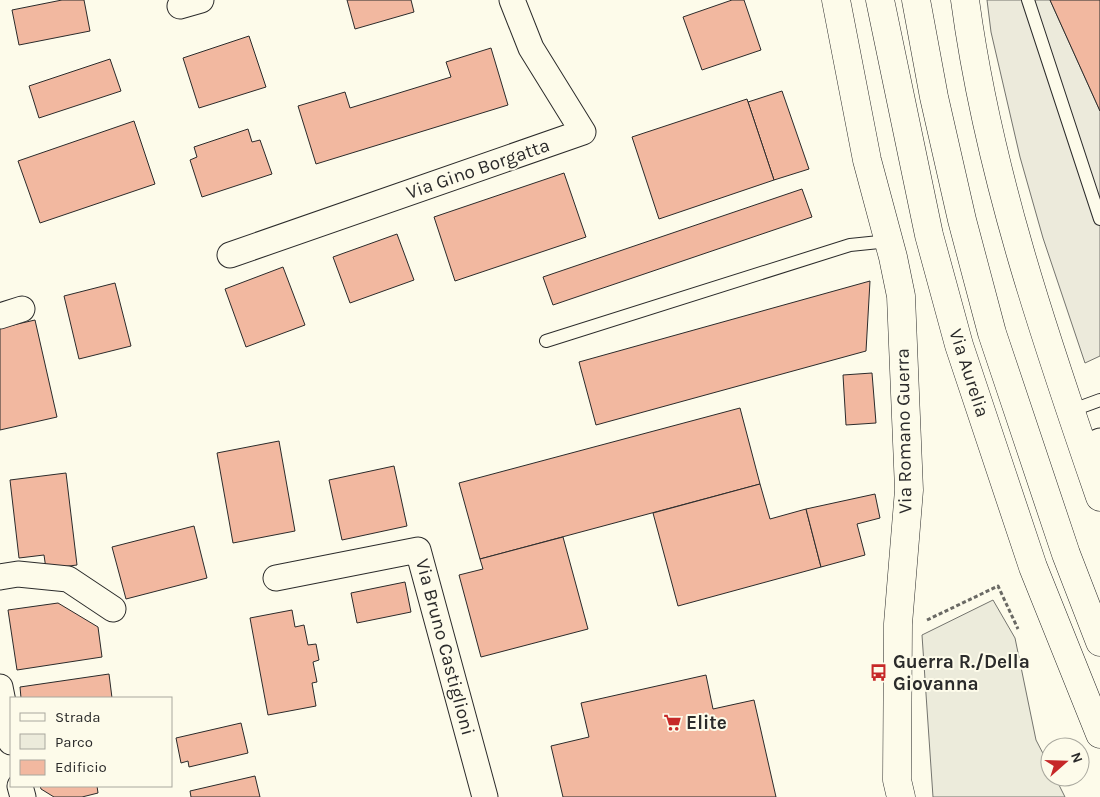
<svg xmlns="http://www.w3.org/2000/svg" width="1100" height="797" font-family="Karla,sans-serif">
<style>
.park{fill:#ecebdb;stroke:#74746e}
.parking{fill:#eceadb;stroke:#74746e}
.building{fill:#f2b8a0;stroke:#2b2b2b}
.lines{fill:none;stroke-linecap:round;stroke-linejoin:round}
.lane-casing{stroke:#2b2b2b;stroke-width:14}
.street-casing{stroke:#2b2b2b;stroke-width:27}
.secondary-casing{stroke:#2b2b2b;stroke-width:29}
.highway-casing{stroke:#2b2b2b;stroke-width:29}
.path{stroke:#6a6964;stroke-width:3;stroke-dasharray:4 2.5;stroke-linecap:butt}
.lane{stroke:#fdfbea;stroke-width:12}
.street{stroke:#fdfbea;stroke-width:25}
.secondary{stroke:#fdfbea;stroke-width:28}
.highway{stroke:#fdfbea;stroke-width:28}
.labels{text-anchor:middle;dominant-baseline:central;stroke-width:4;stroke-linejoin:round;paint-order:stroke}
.street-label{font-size:19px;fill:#2b2b2b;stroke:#fdfbea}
.poi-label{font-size:19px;font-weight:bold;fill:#2b2b2b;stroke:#fdfbea;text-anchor:start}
</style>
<rect width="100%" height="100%" fill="#fdfbea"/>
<!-- park -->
<polygon class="park" points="993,600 1015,638 1036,740 1050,767 1050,777 1055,777 1065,797 933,797 922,635"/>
<!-- parking -->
<polygon class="parking" points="987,0 1050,0 1100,111 1100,356 1085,363 1043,238 1020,157 991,32"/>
<!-- building -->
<g class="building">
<polygon points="62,0 84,0 90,31 19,45 12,10"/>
<polygon points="347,0 411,0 414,12 355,29"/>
<polygon points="732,0 744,0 761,50 702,70 683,17"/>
<polygon points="1050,0 1100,0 1100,111"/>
<polygon points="249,36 266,87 199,108 183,58"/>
<polygon points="491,48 508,105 316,164 298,106 345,92 350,108 451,77 446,62"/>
<polygon points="110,59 121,91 39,118 29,86"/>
<polygon points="782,91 809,169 774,180 748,102"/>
<polygon points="747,99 774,180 659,219 632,137"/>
<polygon points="134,121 155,184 40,223 18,161"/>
<polygon points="248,129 252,142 260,140 272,174 202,197 190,160 197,157 194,147"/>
<polygon points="564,173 586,237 455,281 434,217"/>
<polygon points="802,189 812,217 553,305 543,277"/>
<polygon points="397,234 414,280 350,303 333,257"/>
<polygon points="283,267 305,325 246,347 225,289"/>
<polygon points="870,281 866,351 596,425 579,362"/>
<polygon points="115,283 131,346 79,359 64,296"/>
<polygon points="35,320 57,417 0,430 0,328"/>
<polygon points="872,373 876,423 846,425 843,375"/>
<polygon points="740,408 760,484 480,559 459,483"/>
<polygon points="279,441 295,531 233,543 217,453"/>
<polygon points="394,466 407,526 342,540 329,480"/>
<polygon points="66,473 77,565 46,569 44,555 19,558 10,480"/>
<polygon points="760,484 770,519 806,509 821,567 678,606 653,513"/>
<polygon points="875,494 880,518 857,524 865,555 821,567 806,509"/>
<polygon points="194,526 207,578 126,599 112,547"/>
<polygon points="563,537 588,629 481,657 459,575 483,569 480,559"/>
<polygon points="405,582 411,612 357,623 351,593"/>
<polygon points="58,603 98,627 102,657 17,670 8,610"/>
<polygon points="292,610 295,627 304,625 308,645 316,644 319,660 313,662 317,682 312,683 316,706 268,715 250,618"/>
<polygon points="109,674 112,698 21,698 20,687"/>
<polygon points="706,675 713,709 754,700 776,797 563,797 551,746 589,737 581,703"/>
<polygon points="241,723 248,753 189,767 188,761 181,763 176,738"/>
<polygon points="255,776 260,797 191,797 190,791"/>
<polygon points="40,786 97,786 98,793 82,797 54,797 41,789"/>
</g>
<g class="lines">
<defs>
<g id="lane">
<polyline points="1028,0 1100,219"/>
<polyline points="546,341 850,245 889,241"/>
<polyline points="1070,411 1100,400"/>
</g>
<g id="street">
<polyline points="180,6 201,0"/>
<polyline points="230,255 583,132 531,48 512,0"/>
<polyline points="0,316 22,309"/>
<polyline points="1083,448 1100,441"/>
<polyline points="0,577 18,574 68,579 113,609"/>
<polyline points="276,578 418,550 485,797"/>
<polyline points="0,687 11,742"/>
<polyline points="20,786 23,797"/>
</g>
<g id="secondary">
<polyline points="836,0 867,160 893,257 901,296 909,490 898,624 897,780 901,797"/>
<path d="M 965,0 C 988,171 1044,335 1100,497"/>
</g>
<g id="highway">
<polyline points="880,0 929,235 959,345 1033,567 1100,734"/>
<polyline points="916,0 934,97 962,220 992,333 1066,554 1100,642"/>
</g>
</defs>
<!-- lane casing -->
<use href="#lane" class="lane-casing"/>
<!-- street casing -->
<use href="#street" class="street-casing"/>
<!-- secondary casing -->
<use href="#secondary" class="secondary-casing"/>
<!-- highway casing -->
<use href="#highway" class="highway-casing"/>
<!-- path -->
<polyline class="path" points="927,620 998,586 1018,629"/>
<!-- lane -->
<use href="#lane" class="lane"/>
<!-- street -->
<use href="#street" class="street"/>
<!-- secondary -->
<use href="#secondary" class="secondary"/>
<!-- highway -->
<use href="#highway" class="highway"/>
</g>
<!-- icons -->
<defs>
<symbol id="bus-bare" viewBox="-9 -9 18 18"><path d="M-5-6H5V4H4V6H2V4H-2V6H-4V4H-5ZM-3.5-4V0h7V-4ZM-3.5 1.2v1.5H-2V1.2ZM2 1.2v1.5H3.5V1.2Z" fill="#c62828" stroke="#fdfbea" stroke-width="2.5" paint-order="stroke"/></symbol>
<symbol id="supermarket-bare" viewBox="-9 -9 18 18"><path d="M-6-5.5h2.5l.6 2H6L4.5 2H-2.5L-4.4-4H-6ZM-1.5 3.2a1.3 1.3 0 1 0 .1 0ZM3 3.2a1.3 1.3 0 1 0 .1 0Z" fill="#c62828" stroke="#fdfbea" stroke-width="2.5" paint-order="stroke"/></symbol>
</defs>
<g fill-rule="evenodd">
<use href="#bus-bare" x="866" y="660" width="25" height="25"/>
<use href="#supermarket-bare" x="660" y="710" width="25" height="25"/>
</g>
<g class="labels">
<!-- street labels -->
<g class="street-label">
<text transform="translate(478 169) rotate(-19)">Via Gino Borgatta</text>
<text transform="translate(969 373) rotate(72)">Via Aurelia</text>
<text transform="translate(904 431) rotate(-91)">Via Romano Guerra</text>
<text transform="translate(445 647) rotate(75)">Via Bruno Castiglioni</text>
</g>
<!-- poi labels -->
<g class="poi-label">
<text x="893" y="662">Guerra R./Della<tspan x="893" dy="22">Giovanna</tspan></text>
<text x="686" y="723">Elite</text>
</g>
</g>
<!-- legend -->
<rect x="10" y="697" width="162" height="90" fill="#fdfbea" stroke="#a9a89e"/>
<rect x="20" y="713" width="25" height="8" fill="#fdfbea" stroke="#a9a89e"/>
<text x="55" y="722" font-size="15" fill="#2b2b2b">Strada</text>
<rect x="20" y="734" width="25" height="15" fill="#ecebdb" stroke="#a9a89e"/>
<text x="55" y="747" font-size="15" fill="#2b2b2b">Parco</text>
<rect x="20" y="760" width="25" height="15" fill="#f2b8a0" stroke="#a9a89e"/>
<text x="55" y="772" font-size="15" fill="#2b2b2b">Edificio</text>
<!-- north arrow -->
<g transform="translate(1065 762) rotate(70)"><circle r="24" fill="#fdfbea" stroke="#a9a89e"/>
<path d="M0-4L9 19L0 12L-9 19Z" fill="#c62828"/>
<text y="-8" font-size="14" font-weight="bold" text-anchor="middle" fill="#2b2b2b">N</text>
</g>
</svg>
